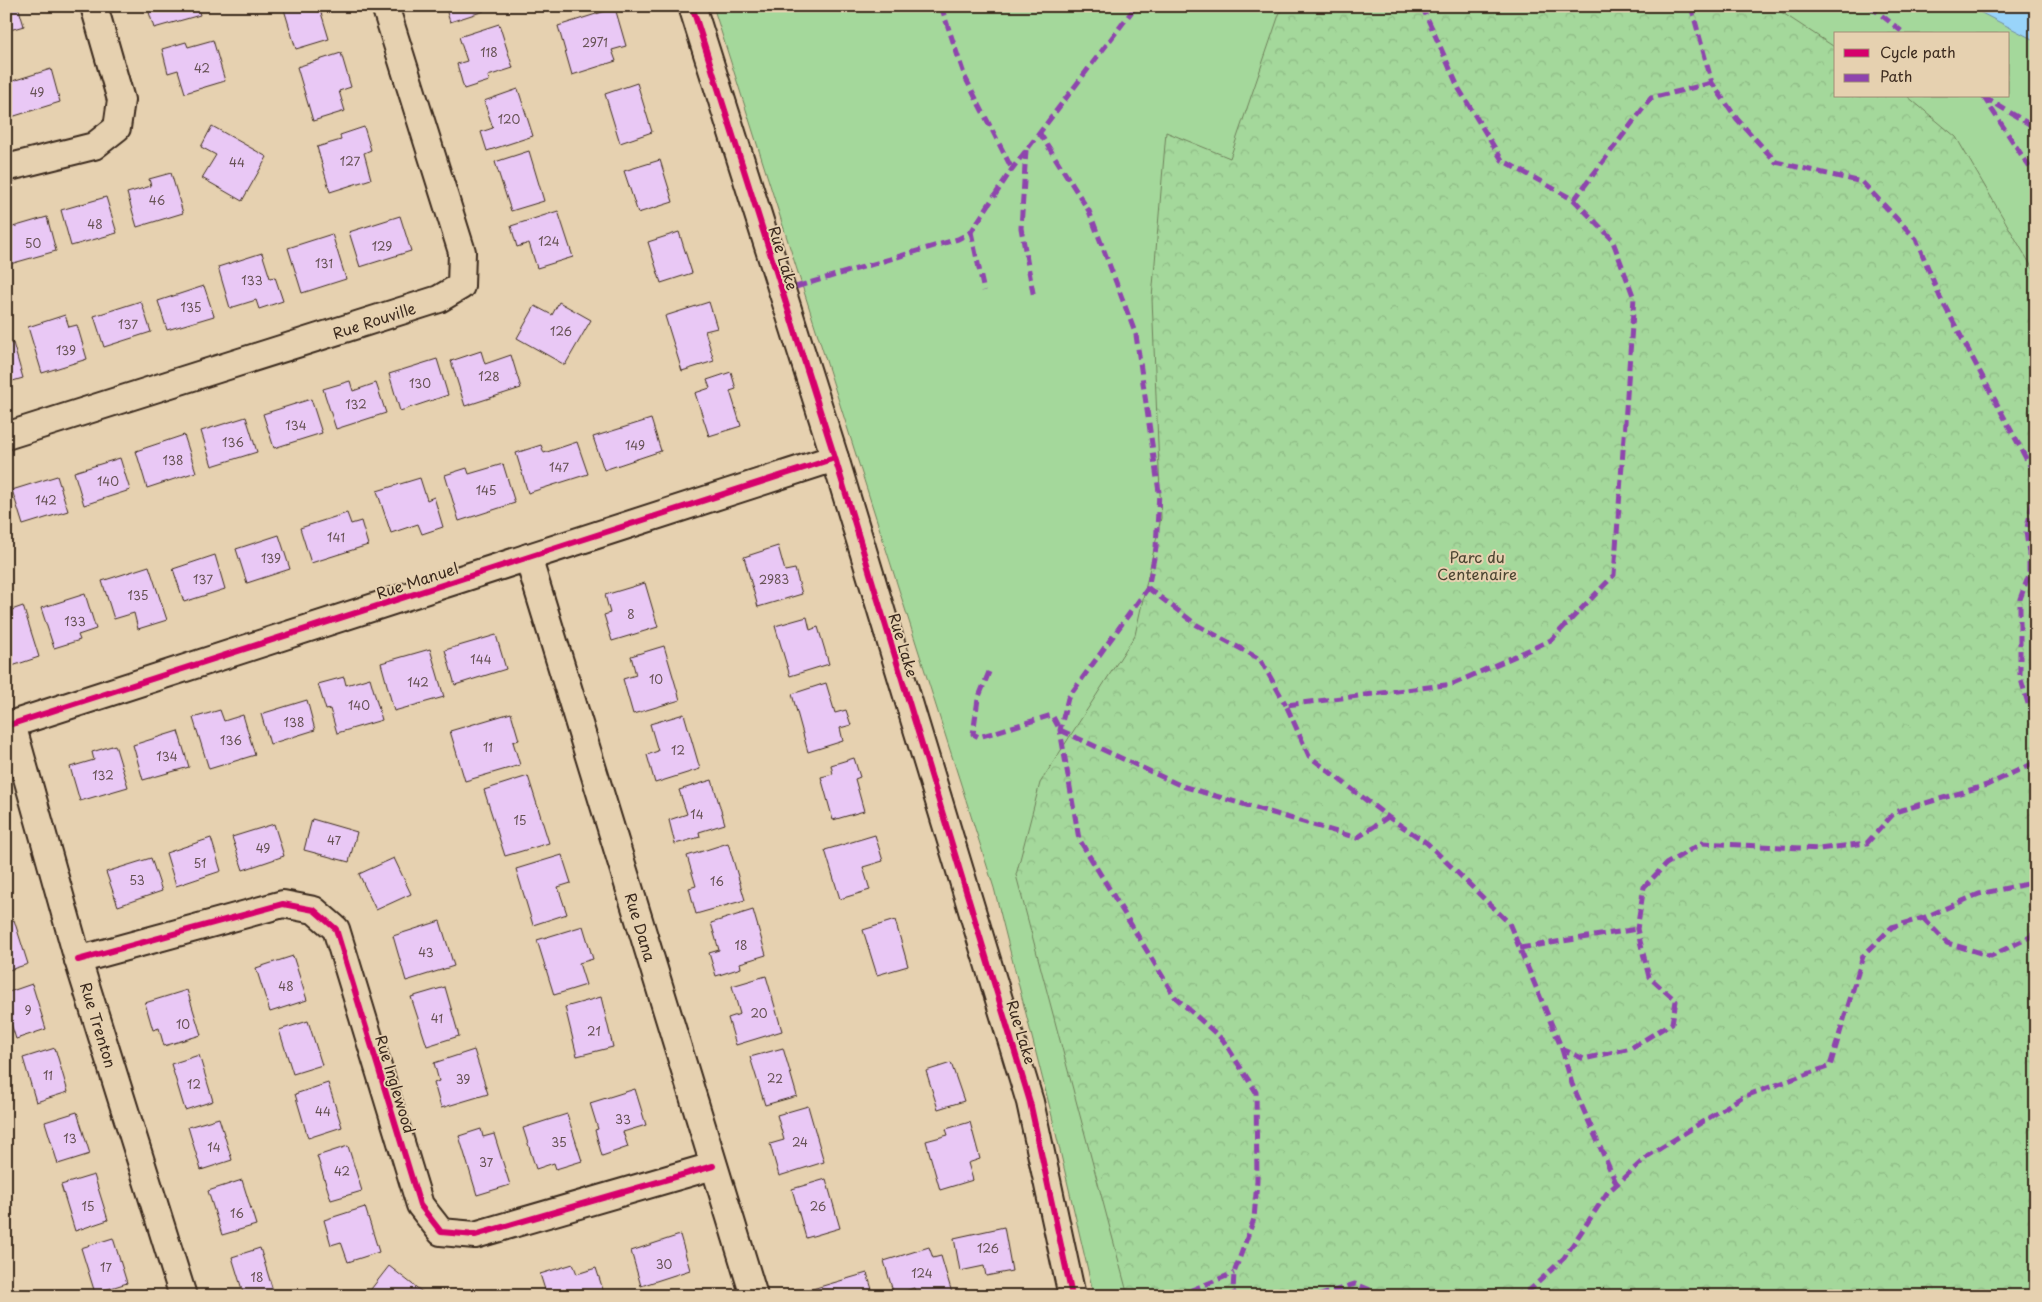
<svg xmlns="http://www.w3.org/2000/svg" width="2042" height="1302" font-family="'Playpen Sans',sans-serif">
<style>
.green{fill:#a4d89b;stroke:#70815c;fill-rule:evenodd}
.forest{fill:url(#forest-crowns);stroke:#70815c}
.water{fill:#99d4fa;stroke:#7390a2}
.building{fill:#e9c8f5;stroke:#3b2a1e}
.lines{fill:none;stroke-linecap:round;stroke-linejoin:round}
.minor-casing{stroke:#3b2a1e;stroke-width:30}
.minor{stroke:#e6d1b0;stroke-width:26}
.quiet{stroke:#8e44ad;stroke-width:5;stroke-dasharray:10 5;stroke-linecap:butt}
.cycleway-casing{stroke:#e6d1b0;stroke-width:9}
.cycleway{stroke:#d6006c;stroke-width:6}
.labels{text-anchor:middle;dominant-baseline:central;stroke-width:4;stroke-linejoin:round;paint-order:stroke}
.number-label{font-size:12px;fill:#665254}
.street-label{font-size:15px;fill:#3b2a1e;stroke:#e6d1b0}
.park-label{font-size:15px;fill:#4b4431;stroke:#e6d1b0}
</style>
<defs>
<pattern id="forest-crowns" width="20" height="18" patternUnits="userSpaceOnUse" patternTransform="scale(1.25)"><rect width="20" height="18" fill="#a4d89b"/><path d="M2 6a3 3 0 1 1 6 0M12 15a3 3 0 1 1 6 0" fill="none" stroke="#8eba85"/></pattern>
</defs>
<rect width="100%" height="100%" fill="#e6d1b0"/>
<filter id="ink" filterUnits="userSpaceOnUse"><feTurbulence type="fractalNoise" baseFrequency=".02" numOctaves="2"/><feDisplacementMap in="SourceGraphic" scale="10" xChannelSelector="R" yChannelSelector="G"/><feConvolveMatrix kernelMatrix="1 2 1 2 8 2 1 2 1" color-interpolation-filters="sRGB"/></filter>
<g filter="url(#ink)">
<!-- green -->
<path class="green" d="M 713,6 L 2036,6 L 2036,1296 L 1094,1296 L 1050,1108 L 994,888 ZM 1836,34 L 2008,34 L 2008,96 L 1836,96 Z"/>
<!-- forest -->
<polygon class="forest" points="1282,6 1772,6 1836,48 1836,96 1907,96 1956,137 2036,274 2036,1296 1128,1296 1016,875 1040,783 1135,635 1161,518 1152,298 1166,132 1230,158"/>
<!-- water -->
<polygon class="water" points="1968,6 2036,6 2036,41"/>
<!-- building -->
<g class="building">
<polygon points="6,6 18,6 24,26 6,31"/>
<polygon points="147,6 197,6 200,15 154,28"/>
<polygon points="283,6 319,6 329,39 296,49"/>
<polygon points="445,6 482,6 484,11 450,22"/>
<polygon points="615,8 626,46 612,50 616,61 572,75 558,26"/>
<polygon points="499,24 513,68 488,76 489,81 464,89 457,64 467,61 459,37"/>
<polygon points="213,40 225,81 185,93 178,70 168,73 162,49 186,42 188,47"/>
<polygon points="341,53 351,87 339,91 345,111 313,121 297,67"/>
<polygon points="51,69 60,102 8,118 6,83"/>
<polygon points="637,83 652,132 620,143 605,94"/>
<polygon points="518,89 533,136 487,151 481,132 493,128 484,101"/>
<polygon points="212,126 267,157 242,201 202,178 216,155 201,147"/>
<polygon points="364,127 371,150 364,153 371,179 330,192 317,147 341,140 340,135"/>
<polygon points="529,151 544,201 511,211 495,162"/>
<polygon points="660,160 673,202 638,213 624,171"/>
<polygon points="171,173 183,213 137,227 127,193 151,186 149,179"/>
<polygon points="106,197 117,233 71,246 61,210"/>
<polygon points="558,211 573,257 537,268 529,243 517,247 511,226"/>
<polygon points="400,216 411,251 360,267 349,232"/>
<polygon points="47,217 56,251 10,264 6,251 6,229"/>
<polygon points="679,232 692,273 661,283 648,242"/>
<polygon points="332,234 346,279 302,293 288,248"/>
<polygon points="262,253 270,278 275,277 283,301 259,309 256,300 230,308 218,267"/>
<polygon points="204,286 214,316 167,330 158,301"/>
<polygon points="141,301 151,332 104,347 94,316"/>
<polygon points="559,302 591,320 565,365 517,338 535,306 552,315"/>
<polygon points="709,302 717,328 705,331 714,361 682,371 665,316"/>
<polygon points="65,315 69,327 77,325 87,359 42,373 28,327"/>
<polygon points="13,343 23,378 6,383 6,345"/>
<polygon points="481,351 485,364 511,355 521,388 465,406 451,361"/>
<polygon points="437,359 448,395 400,411 389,374"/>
<polygon points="731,372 736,389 730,391 741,426 709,436 695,393 710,388 707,380"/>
<polygon points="350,381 353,391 376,383 386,413 336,429 323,389"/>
<polygon points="311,399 322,433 274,448 263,414"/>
<polygon points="246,417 257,452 212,466 201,431"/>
<polygon points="651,419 661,451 604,470 593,437"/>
<polygon points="184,435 196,472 147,488 136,451"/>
<polygon points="577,442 588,474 528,493 516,453 541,445 544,453"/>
<polygon points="120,458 130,490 84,505 74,472"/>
<polygon points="503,464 515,503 459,521 445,475 467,468 469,474"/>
<polygon points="57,476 68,511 23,525 12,490"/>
<polygon points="420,478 427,500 434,497 443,527 422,534 418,524 391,533 377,491"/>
<polygon points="347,513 351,524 361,521 368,545 311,563 300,528"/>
<polygon points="279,535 290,569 247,583 236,549"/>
<polygon points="778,546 785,571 795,569 802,594 758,607 744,557"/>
<polygon points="215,555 225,589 184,602 173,569"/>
<polygon points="149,566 167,620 138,629 134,613 114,619 102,581"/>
<polygon points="645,583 658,627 612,641 604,615 610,613 605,595"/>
<polygon points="85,594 96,629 78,635 80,640 54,648 41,608"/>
<polygon points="23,606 39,657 12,666 6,649 6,612"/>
<polygon points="807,617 810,630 818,627 829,664 790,676 775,626"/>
<polygon points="496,635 506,669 455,685 445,650"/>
<polygon points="664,646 680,700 633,714 623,679 636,675 631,656"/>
<polygon points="430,649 444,697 394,711 381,663"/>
<polygon points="344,677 346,685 370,678 382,720 337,733 330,709 326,710 318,684"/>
<polygon points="826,683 835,713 846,710 851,725 840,728 843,741 808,752 792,694"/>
<polygon points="307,700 315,730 270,744 261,714"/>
<polygon points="220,710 224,721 243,715 255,755 209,769 193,718"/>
<polygon points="511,713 519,740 513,742 520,765 465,781 450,731"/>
<polygon points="684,714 700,769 655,783 647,755 658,751 650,724"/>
<polygon points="178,731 189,767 143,780 133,745"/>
<polygon points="115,745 128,787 80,801 70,767 94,760 92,752"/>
<polygon points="854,758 860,777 855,779 864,811 833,820 821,777 833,774 831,765"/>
<polygon points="528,776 549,843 505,856 484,790"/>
<polygon points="712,780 725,824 699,832 700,837 675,844 669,820 687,814 679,790"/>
<polygon points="312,819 357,832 349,862 304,850"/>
<polygon points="274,824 284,856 243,870 232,837"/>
<polygon points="875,835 883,861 863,867 870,890 840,899 825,850"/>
<polygon points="211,838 221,871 176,886 166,853"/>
<polygon points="728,843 745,900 696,914 689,888 696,886 687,856"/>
<polygon points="562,855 571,883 558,887 567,914 533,925 516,869"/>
<polygon points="151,858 162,891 118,906 106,872"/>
<polygon points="394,858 411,894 376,910 359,874"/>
<polygon points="753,910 766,955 740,963 741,968 716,976 709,953 719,950 711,923"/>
<polygon points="14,920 28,964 6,971 6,923"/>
<polygon points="895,920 908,966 877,975 863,930"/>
<polygon points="440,921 454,966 406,981 393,936"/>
<polygon points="583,926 593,959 579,963 586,985 554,995 537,940"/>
<polygon points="293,956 307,1000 270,1012 256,968"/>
<polygon points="766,976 782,1031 736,1045 728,1018 740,1014 732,986"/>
<polygon points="32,984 46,1029 16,1039 6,1008 6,993"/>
<polygon points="445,987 459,1036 427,1046 411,997"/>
<polygon points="187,990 201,1035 164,1046 159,1028 153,1030 145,1003"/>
<polygon points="601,997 613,1047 577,1056 565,1007"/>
<polygon points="308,1021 322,1065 293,1074 279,1030"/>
<polygon points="55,1048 68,1092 36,1102 23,1058"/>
<polygon points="783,1048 797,1096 765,1105 750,1057"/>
<polygon points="474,1050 488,1094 441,1108 434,1083 439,1081 434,1063"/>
<polygon points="199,1055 213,1101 185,1110 171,1064"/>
<polygon points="951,1063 964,1101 938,1109 926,1071"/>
<polygon points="328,1083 342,1127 308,1138 295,1094"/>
<polygon points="635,1089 646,1125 623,1132 628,1147 602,1156 595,1130 598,1129 590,1103"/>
<polygon points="808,1106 824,1162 779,1176 770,1144 784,1140 777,1115"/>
<polygon points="77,1112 90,1154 58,1164 45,1122"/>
<polygon points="567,1114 582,1161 556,1169 554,1163 536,1169 523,1128"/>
<polygon points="219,1118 232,1160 201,1170 188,1127"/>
<polygon points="970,1122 980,1159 968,1163 973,1180 940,1190 926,1141 948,1135 946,1129"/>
<polygon points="481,1129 483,1137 494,1134 510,1185 477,1195 459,1136"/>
<polygon points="348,1146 362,1191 331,1200 317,1156"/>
<polygon points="94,1175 108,1220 75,1231 61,1185"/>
<polygon points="826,1179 840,1228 806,1238 792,1189"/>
<polygon points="242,1180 256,1225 222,1235 208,1191"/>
<polygon points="365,1207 379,1252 348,1262 341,1242 331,1245 324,1220"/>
<polygon points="1004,1227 1012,1271 986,1276 984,1266 960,1271 954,1238"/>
<polygon points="680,1235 690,1270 641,1286 631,1251"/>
<polygon points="113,1238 127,1283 95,1293 81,1248"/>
<polygon points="929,1247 933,1258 941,1256 952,1293 942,1296 917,1296 914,1288 894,1295 884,1261"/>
<polygon points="260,1248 274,1294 244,1296 232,1257"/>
<polygon points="573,1264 577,1274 596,1268 605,1296 547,1296 540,1274"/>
<polygon points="389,1266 426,1295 425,1296 371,1296 368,1293"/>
<polygon points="7,1273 14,1296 6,1296"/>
<polygon points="867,1273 874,1296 811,1296 809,1290"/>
<polygon points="511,1292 512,1296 485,1296"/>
</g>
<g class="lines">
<defs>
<g id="minor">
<polyline points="692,6 835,458 1030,1102 1072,1296"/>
<polyline points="6,168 94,146 117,128 121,100 94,6"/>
<polyline points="6,436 439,299 461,286 462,252 385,6"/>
<polyline points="528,557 754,1296"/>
<polyline points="12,724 78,960 183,1296"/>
<polyline points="6,726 835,458"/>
<polyline points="78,960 283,904 314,910 336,929 420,1205 441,1232 475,1235 713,1166"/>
</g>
</defs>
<!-- minor casing -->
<use href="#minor" class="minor-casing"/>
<!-- minor -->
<use href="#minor" class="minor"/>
<!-- quiet -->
<g class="quiet">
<polyline points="941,6 965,77 1012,169"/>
<polyline points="1422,6 1459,89 1502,160 1574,200 1612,239 1634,298 1614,575 1551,640 1453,684 1286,705 1309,756 1388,817 1427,843 1509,923 1562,1049 1584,1059 1631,1048 1672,1023 1676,1001 1649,977 1637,929 1644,887 1666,864 1702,843 1819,849 1867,843 1895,812 1987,785 2036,762"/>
<polyline points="1691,6 1712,83 1737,119 1776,162 1862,182 1916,239 1940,297 2029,464 2036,470"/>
<polyline points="1870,6 1905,34"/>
<polyline points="1983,96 2036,177"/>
<polyline points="1984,97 2036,128"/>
<polyline points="1039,132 1089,211 1136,335 1159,492 1156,548 1148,588 1068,698 1060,730 1079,839 1175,997 1223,1040 1256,1092 1257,1181 1254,1219 1234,1273 1233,1291 1236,1296"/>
<polyline points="1026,150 1021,228 1034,298"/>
<polyline points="1574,200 1651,98 1712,83"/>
<polyline points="971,232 984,291"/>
<polyline points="782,291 958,239 971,232 1012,169 1136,6"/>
<polyline points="2036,488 2026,532 2029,553 2029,575 2020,599 2020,676 2029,707 2036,720"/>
<polyline points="1148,588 1197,625 1260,659 1286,705"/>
<polyline points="989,672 978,699 973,734 979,737 1052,715 1060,730 1182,786 1357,838 1388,817"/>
<polyline points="1923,918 1947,943 1991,956 2032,936 2036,915"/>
<polyline points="1520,948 1637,929"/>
<polyline points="1562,1049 1572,1084 1617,1185"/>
<polyline points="1177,1296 1234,1273"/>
<polyline points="1318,1296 1355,1284 1386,1296"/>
<polyline points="1512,1296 1530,1290 1564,1258 1607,1193 1648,1156 1742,1097 1830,1066 1863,956 1892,927 1923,918 1979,894 2036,882"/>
</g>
<defs>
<g id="cycleway">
<polyline points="692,6 835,458 1030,1102 1072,1296"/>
<polyline points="6,726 835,458"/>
<polyline points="78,960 283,904 314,910 336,929 420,1205 441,1232 475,1235 713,1166"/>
</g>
</defs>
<!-- cycleway casing -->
<use href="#cycleway" class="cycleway-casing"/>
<!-- cycleway -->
<use href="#cycleway" class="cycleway"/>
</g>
</g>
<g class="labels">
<!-- number labels -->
<g class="number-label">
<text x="595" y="42">2971</text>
<text x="489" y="52">118</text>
<text x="202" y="68">42</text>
<text x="37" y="92">49</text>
<text x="509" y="119">120</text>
<text x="350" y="161">127</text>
<text x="237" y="162">44</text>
<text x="157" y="200">46</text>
<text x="95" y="224">48</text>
<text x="549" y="241">124</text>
<text x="33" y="243">50</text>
<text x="382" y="246">129</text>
<text x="324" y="263">131</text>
<text x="252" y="280">133</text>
<text x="191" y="307">135</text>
<text x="128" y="324">137</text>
<text x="561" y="331">126</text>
<text x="66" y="350">139</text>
<text x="489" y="376">128</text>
<text x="420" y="383">130</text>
<text x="356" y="404">132</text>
<text x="296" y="425">134</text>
<text x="233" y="442">136</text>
<text x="635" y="445">149</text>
<text x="173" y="460">138</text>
<text x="559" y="467">147</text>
<text x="108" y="481">140</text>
<text x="486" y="490">145</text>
<text x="46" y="500">142</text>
<text x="336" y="537">141</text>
<text x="271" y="558">139</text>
<text x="203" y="579">137</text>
<text x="774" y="579">2983</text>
<text x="138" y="595">135</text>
<text x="631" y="614">8</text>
<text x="75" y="621">133</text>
<text x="481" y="659">144</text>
<text x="656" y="679">10</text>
<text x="418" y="682">142</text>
<text x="359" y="705">140</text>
<text x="294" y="722">138</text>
<text x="231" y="740">136</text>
<text x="488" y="747">11</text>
<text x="678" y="750">12</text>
<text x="167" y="756">134</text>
<text x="103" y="775">132</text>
<text x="697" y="814">14</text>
<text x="520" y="820">15</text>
<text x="334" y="840">47</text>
<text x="263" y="848">49</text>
<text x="200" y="863">51</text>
<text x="137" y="880">53</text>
<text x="717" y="881">16</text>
<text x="741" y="945">18</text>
<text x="426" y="952">43</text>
<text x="286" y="986">48</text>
<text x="28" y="1010">9</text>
<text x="759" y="1013">20</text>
<text x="437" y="1018">41</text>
<text x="183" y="1024">10</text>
<text x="594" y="1031">21</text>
<text x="48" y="1075">11</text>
<text x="775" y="1078">22</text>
<text x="463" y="1079">39</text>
<text x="194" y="1084">12</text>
<text x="323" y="1111">44</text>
<text x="623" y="1119">33</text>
<text x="70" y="1138">13</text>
<text x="559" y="1142">35</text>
<text x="800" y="1142">24</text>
<text x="214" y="1147">14</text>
<text x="486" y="1162">37</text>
<text x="342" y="1171">42</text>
<text x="88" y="1206">15</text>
<text x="818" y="1206">26</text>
<text x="237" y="1213">16</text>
<text x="988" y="1248">126</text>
<text x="664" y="1264">30</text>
<text x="106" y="1267">17</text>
<text x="922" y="1273">124</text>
<text x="257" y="1277">18</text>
</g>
<!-- street labels -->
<g class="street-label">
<text transform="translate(784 258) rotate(73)">Rue Lake</text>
<text transform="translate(374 320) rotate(-18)">Rue Rouville</text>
<text transform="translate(417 580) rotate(-18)">Rue Manuel</text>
<text transform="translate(904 645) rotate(73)">Rue Lake</text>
<text transform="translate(641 927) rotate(73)">Rue Dana</text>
<text transform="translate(99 1025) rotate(73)">Rue Trenton</text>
<text transform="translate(1022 1032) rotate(73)">Rue Lake</text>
<text transform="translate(396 1084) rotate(73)">Rue Inglewood</text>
</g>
<!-- park labels -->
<g class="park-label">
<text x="1477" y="556">Parc du<tspan x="1477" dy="17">Centenaire</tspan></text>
</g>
</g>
<!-- margin -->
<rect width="2042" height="1302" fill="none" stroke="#e6d1b0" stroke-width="25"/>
<rect x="12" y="12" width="2017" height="1277" fill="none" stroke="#3b2a1e" stroke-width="2" filter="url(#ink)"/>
<!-- legend -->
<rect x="1834" y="32" width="175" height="65" fill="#e6d1b0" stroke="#a28e76"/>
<rect x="1844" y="49" width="25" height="8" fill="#d6006c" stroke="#a28e76"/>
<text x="1880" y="58" font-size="15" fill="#3b2a1e">Cycle path</text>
<rect x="1844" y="74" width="25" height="8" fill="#8e44ad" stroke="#a28e76"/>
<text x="1880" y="82" font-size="15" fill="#3b2a1e">Path</text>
</svg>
